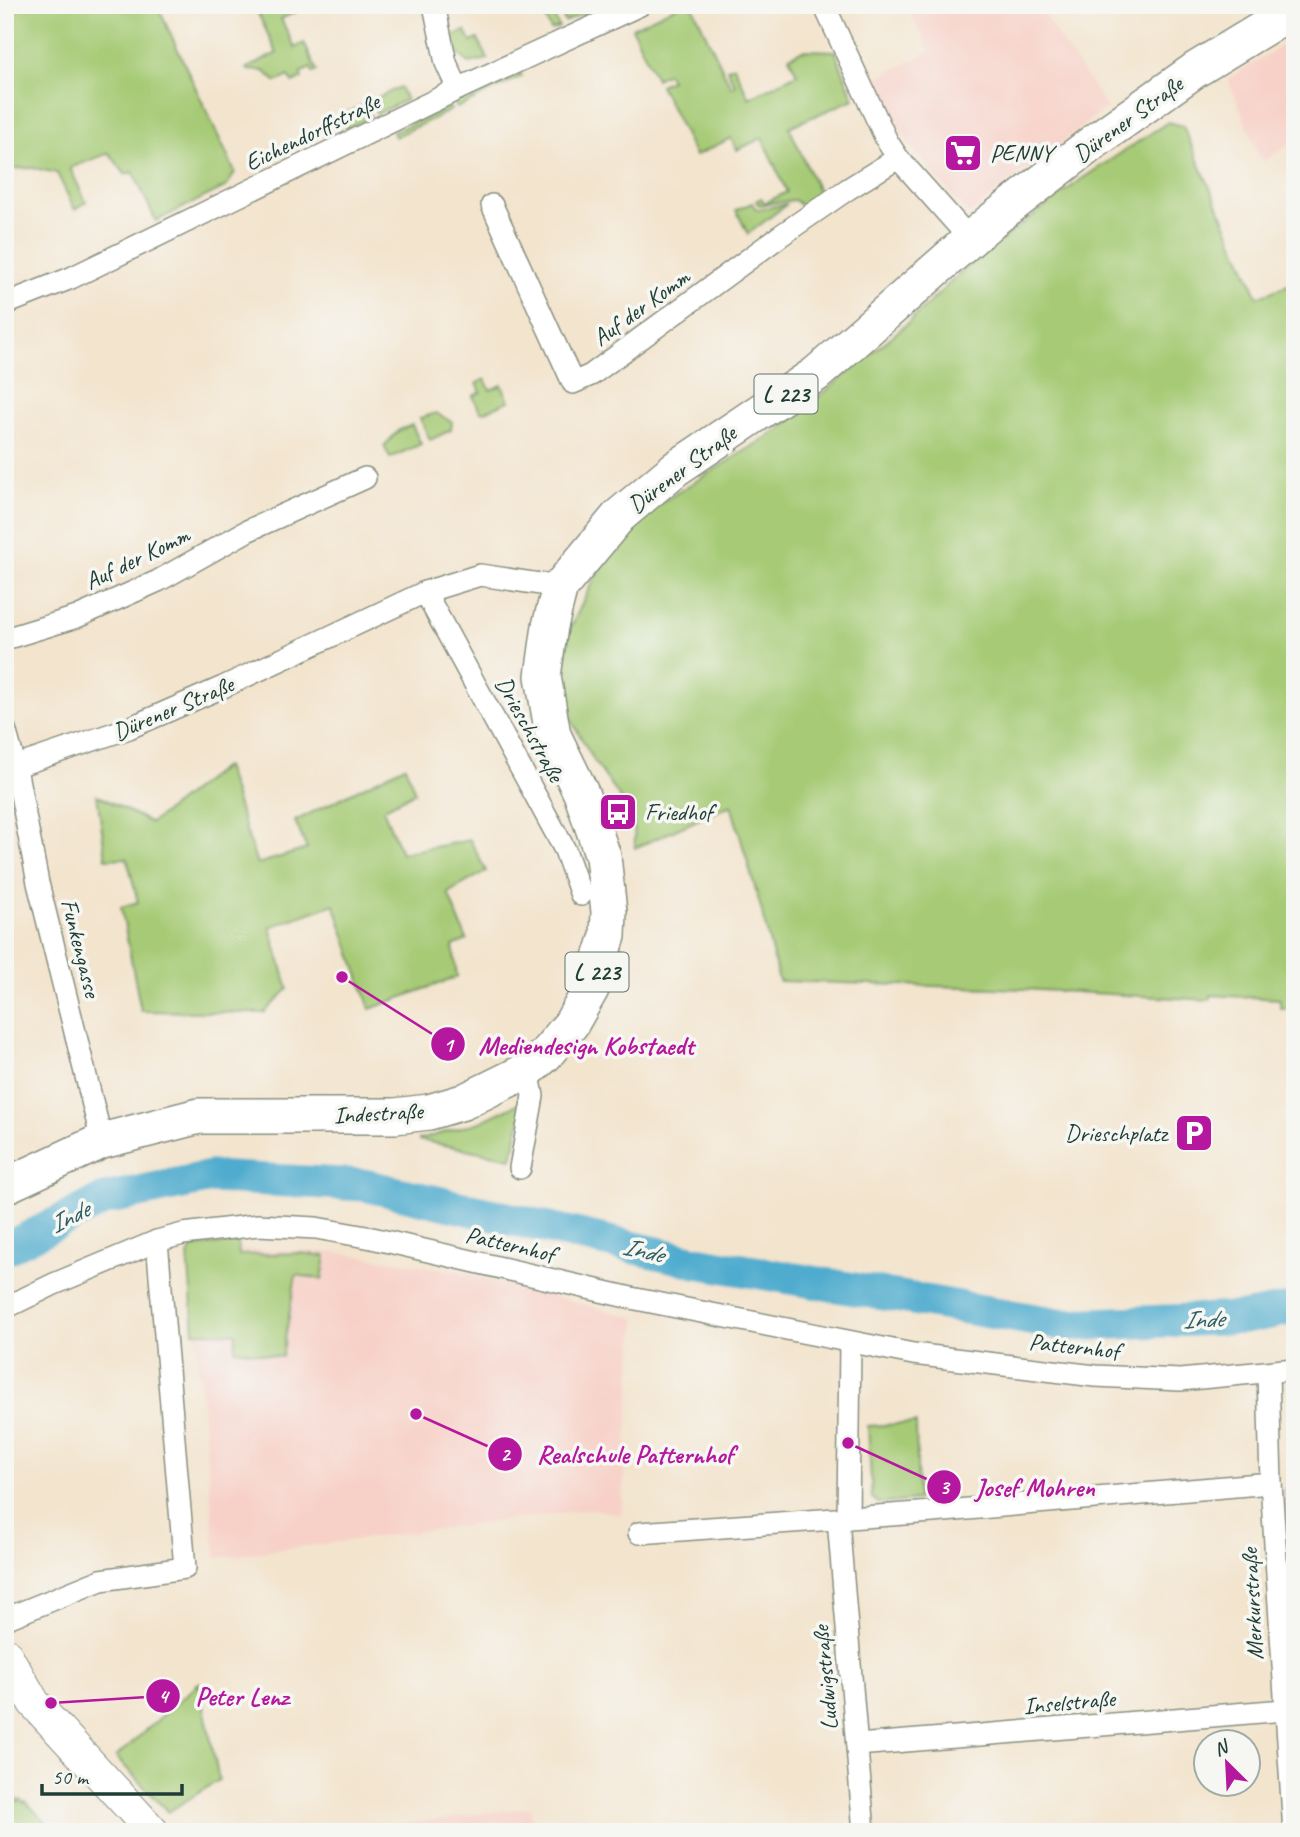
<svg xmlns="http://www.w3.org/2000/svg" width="1300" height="1837" font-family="Caveat,sans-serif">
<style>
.built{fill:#f7d1c8}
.industrial{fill:#d2bfc0}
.green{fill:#a6ca74;stroke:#628454;stroke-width:2}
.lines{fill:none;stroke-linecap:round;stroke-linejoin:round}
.river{stroke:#4facce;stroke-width:33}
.minor-casing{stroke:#899080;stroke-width:24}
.secondary-casing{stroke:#899080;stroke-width:34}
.primary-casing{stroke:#899080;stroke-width:38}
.minor{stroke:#fff;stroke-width:21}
.secondary{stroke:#fff;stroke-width:32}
.primary{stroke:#fff;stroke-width:35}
.labels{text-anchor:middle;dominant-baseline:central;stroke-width:7;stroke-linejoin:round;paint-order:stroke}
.shield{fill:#f6f6f2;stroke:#60746d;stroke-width:2}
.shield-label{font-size:23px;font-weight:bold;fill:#1f3d34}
.street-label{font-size:24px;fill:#1f3d34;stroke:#f6f6f2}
.poi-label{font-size:24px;fill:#1f3d34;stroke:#f6f6f2;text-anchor:start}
.water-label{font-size:26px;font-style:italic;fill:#2d5e62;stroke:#f6f6f2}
.leader{fill:none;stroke:#b5179e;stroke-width:2.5}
.callout-dot{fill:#b5179e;stroke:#f6f6f2;stroke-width:2.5}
.mark-label{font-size:21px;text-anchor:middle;font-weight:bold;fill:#fff}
.callout-label{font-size:26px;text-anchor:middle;font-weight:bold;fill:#b5179e;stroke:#f6f6f2;stroke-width:7;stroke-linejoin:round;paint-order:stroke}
</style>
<rect width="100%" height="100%" fill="#f6f6f2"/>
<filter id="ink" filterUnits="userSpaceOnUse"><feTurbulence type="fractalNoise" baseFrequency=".0143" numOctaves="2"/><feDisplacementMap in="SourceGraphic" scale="14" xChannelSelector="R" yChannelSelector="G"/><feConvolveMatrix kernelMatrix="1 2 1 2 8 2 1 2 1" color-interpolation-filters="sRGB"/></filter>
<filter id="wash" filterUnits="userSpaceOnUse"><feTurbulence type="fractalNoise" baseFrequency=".00686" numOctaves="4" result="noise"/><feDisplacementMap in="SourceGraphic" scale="28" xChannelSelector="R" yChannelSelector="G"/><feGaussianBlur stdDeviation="1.57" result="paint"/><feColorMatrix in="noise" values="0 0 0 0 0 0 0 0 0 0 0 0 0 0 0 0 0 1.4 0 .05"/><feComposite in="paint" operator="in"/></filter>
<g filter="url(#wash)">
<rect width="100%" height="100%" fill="#f3e4cd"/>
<!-- built -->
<g class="built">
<polygon points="924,5 1040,5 1051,26 1107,107 968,215 883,111 868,82 930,51 910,12"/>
<polygon points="1295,37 1295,141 1262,162 1228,79"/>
<polygon points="188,1248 334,1252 457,1271 636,1318 621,1515 592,1509 216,1558"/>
<polygon points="531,1807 533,1832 346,1832"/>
</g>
<!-- industrial -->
<polygon class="industrial" points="1282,1488 1295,1488 1295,1644"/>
<!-- green -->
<g class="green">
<polygon points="5,5 157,5 235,172 227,186 156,221 133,172 125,174 109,153 70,168 86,202 75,210 57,173 34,168 5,169"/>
<polygon points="254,5 305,5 306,7 281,19 295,48 304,43 317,71 313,73 311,68 300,73 302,78 293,83 289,76 276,82 264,71 248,70 247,68 277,53"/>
<polygon points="539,5 548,5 559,27 551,30"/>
<polygon points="557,5 587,5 590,11 565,22"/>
<polygon points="679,5 692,5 731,87 735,85 727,69 734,66 749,98 797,74 789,57 803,50 835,51 854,99 789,127 823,202 808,212 795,200 759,205 756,201 761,198 765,203 787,192 762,138 737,150 731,138 695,156 660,85 671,80 667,73 656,79 632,28"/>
<polygon points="465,31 471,42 478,39 488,59 469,63 456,52 451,36"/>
<polygon points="518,71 522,76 457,108 454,102"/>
<polygon points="400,87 406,100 377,114 371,101"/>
<polygon points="365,104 371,117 347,129 341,116"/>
<polygon points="449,106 451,110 395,137 393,132"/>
<polygon points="1168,122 1183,126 1258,297 1295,282 1295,1009 1280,1008 1280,999 1211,995 1209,1000 1023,989 779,981 761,908 731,805 635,848 634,826 628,809 594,761 569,716 564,673 569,631 600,566 654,507 780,429 908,323 974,260 1083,178"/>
<polygon points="752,203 757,210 787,204 748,234 736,210"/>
<polygon points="485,379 490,390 502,385 509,401 484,412 480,411 473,396 481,392 477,383"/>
<polygon points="436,413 452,422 451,430 430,440 420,418"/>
<polygon points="412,425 421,444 390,458 384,446 399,430"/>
<polygon points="225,766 257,864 307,849 295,821 405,766 415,792 383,809 401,853 470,840 486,871 448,893 467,940 453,946 457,977 370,1009 334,904 270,927 288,989 264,1013 141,1011 121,907 138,902 127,858 106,859 97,795 151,823"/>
<polygon points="525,1100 512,1158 418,1140 480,1122"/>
<polygon points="238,1242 239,1255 299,1253 326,1256 322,1279 296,1275 282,1357 235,1349 236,1333 194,1332 188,1255 194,1247"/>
<polygon points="916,1423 918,1500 880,1504 872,1498 868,1426"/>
<polygon points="199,1683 219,1780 168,1812 116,1757"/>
<polygon points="5,1779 18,1802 21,1800 24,1803 26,1802 55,1832 9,1832"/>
</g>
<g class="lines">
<!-- river -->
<polyline class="river" points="5,1249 105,1199 211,1177 364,1185 696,1262 1065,1325 1244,1318 1295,1308"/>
</g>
</g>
<g filter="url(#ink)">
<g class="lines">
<defs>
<g id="minor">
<polyline points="434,5 446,63 458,89"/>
<polyline points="824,5 887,141 898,158 970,239"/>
<polyline points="492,205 573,383 591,375 780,236 848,189 898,158"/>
<polyline points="5,304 71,278 458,89 640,5"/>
<polyline points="425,592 565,850 581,895"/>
<polyline points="5,639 77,617 158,581 247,531 365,478"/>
<polyline points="5,729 16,768 38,883 102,1141"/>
<polyline points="5,770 129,728 223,687 425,592 480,575 560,587"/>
<polyline points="520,1168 533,1096 528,1070"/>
<polyline points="5,1308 54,1284 157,1241 183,1234 258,1225 316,1228 372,1238 631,1298 913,1354 1095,1376 1180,1380 1295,1369"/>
<polyline points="1268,1373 1271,1483 1294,1832"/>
<polyline points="848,1518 850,1342"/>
<polyline points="838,1519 864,1832"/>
<polyline points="639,1533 933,1512 1271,1483"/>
<polyline points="5,1619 101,1580 185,1568 157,1241"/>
<polyline points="857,1745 1285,1710"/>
</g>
<polyline id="secondary" points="5,1653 34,1703 153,1832"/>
<polyline id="primary" points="5,1186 102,1141 199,1116 395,1116 429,1112 463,1102 528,1070 545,1055 571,1024 591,989 608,936 609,912 603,856 581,793 553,735 543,676 550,626 560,587 619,516 675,469 816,374 990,222 1095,141 1195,70 1295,9"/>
</defs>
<!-- minor casing -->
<use href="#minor" class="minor-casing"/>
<!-- secondary casing -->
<use href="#secondary" class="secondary-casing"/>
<!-- primary casing -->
<use href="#primary" class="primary-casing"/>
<!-- minor -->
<use href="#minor" class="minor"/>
<!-- secondary -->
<use href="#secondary" class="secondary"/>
<!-- primary -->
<use href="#primary" class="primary"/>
</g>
</g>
<!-- icons -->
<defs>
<symbol id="supermarket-square" viewBox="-11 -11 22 22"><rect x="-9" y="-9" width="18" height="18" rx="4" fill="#b5179e" stroke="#f6f6f2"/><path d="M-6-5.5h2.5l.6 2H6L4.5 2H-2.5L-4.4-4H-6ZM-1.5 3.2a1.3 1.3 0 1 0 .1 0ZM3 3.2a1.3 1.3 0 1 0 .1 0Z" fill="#fff"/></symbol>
<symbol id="bus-square" viewBox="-11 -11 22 22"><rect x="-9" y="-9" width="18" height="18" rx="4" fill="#b5179e" stroke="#f6f6f2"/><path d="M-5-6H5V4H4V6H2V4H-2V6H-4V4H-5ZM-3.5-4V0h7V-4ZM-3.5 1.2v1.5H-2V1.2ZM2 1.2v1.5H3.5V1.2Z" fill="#fff"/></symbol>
<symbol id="parking-square" viewBox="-11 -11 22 22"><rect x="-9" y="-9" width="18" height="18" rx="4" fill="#b5179e" stroke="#f6f6f2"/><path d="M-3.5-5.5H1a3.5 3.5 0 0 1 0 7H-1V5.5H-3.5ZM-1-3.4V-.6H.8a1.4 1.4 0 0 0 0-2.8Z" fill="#fff"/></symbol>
</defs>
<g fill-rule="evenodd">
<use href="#supermarket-square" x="941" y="131" width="44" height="44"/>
<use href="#bus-square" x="596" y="790" width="44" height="44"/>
<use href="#parking-square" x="1172" y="1111" width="44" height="44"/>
</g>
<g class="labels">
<!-- shield labels -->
<g class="shield">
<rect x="754.5" y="374.5" width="63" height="39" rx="5"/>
<rect x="565.5" y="952.5" width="63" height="39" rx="5"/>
</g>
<g class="shield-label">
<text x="786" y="394">L 223</text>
<text x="597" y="972">L 223</text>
</g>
<!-- street labels -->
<g class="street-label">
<text transform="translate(1128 119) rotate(-36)">Dürener Straße</text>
<text transform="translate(312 132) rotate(-26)">Eichendorffstraße</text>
<text transform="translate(641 307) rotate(-36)">Auf der Komm</text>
<text transform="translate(682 469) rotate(-37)">Dürener Straße</text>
<text transform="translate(137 558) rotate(-26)">Auf der Komm</text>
<text transform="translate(173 708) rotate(-23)">Dürener Straße</text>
<text transform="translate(530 729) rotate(61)">Drieschstraße</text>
<text transform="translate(81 948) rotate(76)">Funkengasse</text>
<text transform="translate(378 1113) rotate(-3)">Indestraße</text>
<text transform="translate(510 1244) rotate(13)">Patternhof</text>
<text transform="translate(1074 1346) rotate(6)">Patternhof</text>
<text transform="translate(1252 1604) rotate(-93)">Merkurstraße</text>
<text transform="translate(825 1678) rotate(-95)">Ludwigstraße</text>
<text transform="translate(1069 1702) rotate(-5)">Inselstraße</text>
</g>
<!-- poi labels -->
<g class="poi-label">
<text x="990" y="153">PENNY</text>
<text x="645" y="812">Friedhof</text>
<text x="1167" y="1133" text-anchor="end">Drieschplatz</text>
</g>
<!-- water labels -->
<g class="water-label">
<text transform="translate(69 1217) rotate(-27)">Inde</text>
<text transform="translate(643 1250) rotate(13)">Inde</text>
<text transform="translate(1203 1319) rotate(-2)">Inde</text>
</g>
</g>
<!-- callouts -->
<path class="leader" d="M342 977L448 1044M416 1414L505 1454M848 1443L944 1487M51 1703L163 1696"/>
<g class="callout-dot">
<circle cx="342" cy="977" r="7"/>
<circle cx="416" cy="1414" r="7"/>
<circle cx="848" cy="1443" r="7"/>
<circle cx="51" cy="1703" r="7"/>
<circle cx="448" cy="1044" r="18"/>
<circle cx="505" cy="1454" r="18"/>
<circle cx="944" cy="1487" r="18"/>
<circle cx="163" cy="1696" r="18"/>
</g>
<g class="mark-label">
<text x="448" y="1052">1</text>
<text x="505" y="1461">2</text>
<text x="944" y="1494">3</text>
<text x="163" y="1703">4</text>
</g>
<g class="callout-label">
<text x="586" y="1054">Mediendesign Kobstaedt</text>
<text x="635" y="1463">Realschule Patternhof</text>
<text x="1035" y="1496">Josef Mohren</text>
<text x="242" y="1705">Peter Lenz</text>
</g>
<!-- margin -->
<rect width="1300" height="1837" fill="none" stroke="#f6f6f2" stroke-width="28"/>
<!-- north arrow -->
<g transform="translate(1227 1763) rotate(336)"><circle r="33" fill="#f6f6f2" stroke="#a0aca6" stroke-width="2"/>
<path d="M0-5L12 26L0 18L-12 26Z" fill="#b5179e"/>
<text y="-10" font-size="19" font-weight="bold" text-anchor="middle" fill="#1f3d34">N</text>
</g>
<!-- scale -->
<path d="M42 1784v10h140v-10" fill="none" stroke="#1f3d34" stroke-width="3.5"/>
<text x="52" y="1784" font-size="21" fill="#1f3d34" stroke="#f6f6f2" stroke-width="5" paint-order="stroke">50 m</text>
</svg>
